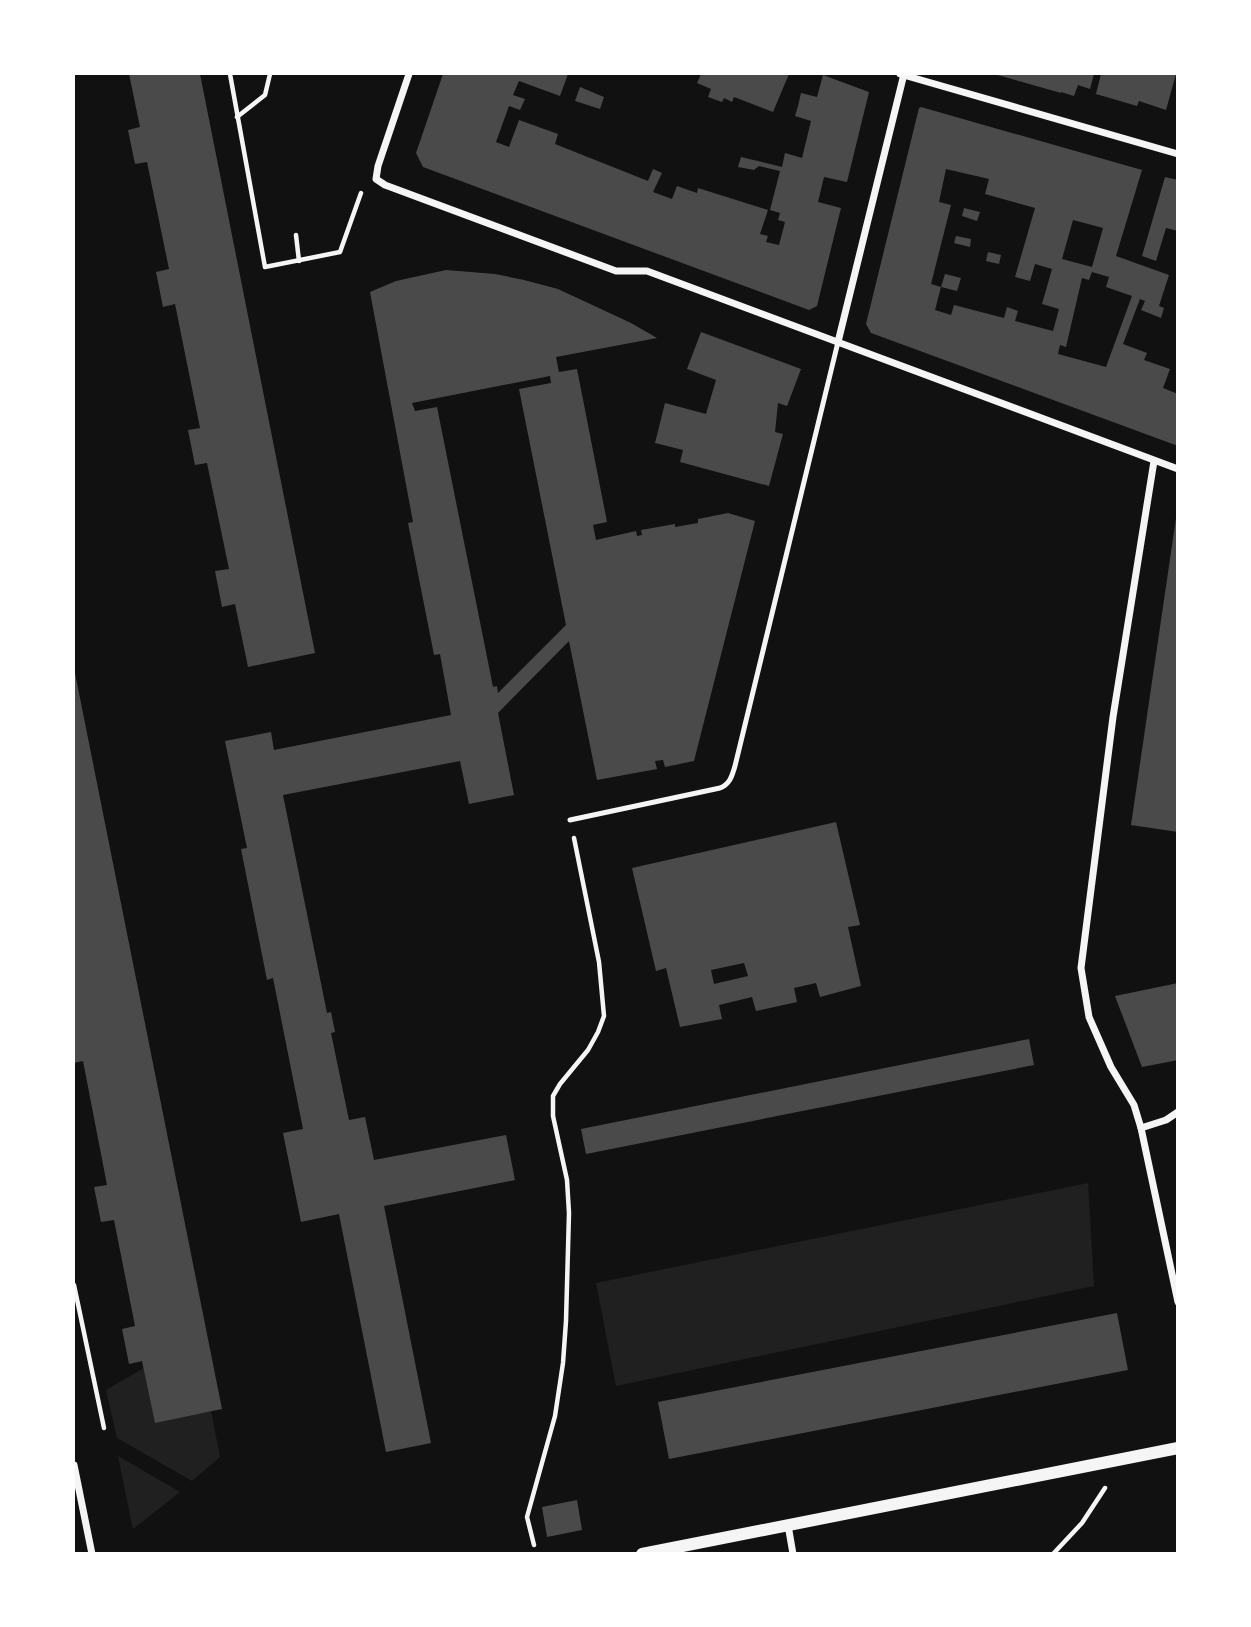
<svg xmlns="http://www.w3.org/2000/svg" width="1251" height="1627" font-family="Jost,sans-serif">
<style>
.green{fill:#202020}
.building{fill:#4a4a4a;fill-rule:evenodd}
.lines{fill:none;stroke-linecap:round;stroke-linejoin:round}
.path{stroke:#f5f5f5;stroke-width:4.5}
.service{stroke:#f5f5f5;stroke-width:5}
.minor{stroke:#f5f5f5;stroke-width:7}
.tertiary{stroke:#f5f5f5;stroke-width:12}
</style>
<rect width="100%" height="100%" fill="#111"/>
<!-- green -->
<g class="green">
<polygon points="1088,1183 1094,1286 616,1386 596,1283"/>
<polygon points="144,1368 155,1422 211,1411 220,1457 192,1481 117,1438 106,1390"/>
<polygon points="118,1456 180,1492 133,1529"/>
</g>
<!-- building -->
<g class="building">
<polygon points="129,74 200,74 315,653 248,667 235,604 222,607 215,571 229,569 207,463 195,465 188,430 200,428 175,304 163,307 156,272 169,269 147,162 135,164 128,130 140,127"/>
<polygon points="443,74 568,74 560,96 519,81 513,95 525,99 520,110 509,106 496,142 509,147 519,120 558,134 555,144 648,181 653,169 662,173 653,192 672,199 677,186 697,193 698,188 768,210 760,234 768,236 766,242 779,245 785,222 778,220 780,213 770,210 780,171 759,166 754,170 738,167 741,157 782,167 785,153 802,158 811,121 795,116 798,106 801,93 817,97 823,75 869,92 847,182 824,177 818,202 841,208 817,306 809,310 423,167 416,153"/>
<polygon points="701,74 789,74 773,112 734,97 732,102 724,98 722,102 708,97 711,89 697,83"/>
<polygon points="994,74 1094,74 1090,89 1078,85 1074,96 1061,92 1061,93"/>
<polygon points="1101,74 1176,74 1166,110 1139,101 1137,106 1096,94"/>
<polygon points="580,87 604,97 600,109 575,101"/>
<path d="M 921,107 L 1142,170 L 1116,256 L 1169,275 L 1159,306 L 1164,308 L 1161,318 L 1141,310 L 1145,301 L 1140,299 L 1123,344 L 1147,353 L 1144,360 L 1170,369 L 1163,388 L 1178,394 L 1178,446 L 871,333 L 866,324 L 919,108 ZM 946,169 L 989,179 L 985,194 L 1035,208 L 1015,277 L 1030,281 L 1035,264 L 1052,269 L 1042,304 L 1059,309 L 1053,331 L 1015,321 L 1018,311 L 1007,307 L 1004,318 L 954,305 L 951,315 L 935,310 L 941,287 L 931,284 L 951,205 L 939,202 ZM 1073,220 L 1103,228 L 1092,267 L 1062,259 ZM 1092,272 L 1109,277 L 1106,287 L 1132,296 L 1106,367 L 1058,354 L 1060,345 L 1066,347 L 1082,278 L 1089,280 Z"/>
<polygon points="1165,177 1178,180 1178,231 1166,228 1156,261 1142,256"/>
<polygon points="964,208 980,212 977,221 962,216"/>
<polygon points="956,236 971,239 970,247 954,243"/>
<polygon points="988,252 1001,255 999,264 986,261"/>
<path d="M 446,270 L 495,274 L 524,280 L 558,289 L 631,323 L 657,338 L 556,357 L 559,372 L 577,369 L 607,522 L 593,525 L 596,540 L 636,531 L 637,536 L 642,535 L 641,530 L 675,524 L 675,527 L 698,523 L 698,519 L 728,513 L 755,521 L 694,761 L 665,767 L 663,760 L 655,761 L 657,769 L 597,780 L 569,641 L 498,713 L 514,795 L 469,804 L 460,761 L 283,795 L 327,1013 L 331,1012 L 335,1032 L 331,1033 L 349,1120 L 365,1117 L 374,1160 L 506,1135 L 515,1180 L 384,1206 L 431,1443 L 386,1452 L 339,1214 L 301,1222 L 283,1133 L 303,1129 L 273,978 L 267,980 L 241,849 L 247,848 L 225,741 L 271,732 L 274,750 L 451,715 L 440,654 L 434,655 L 408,523 L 413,522 L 370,292 L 396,281 ZM 550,376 L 551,383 L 519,389 L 566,625 L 498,693 L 497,686 L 493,687 L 437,407 L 415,411 L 412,403 Z"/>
<polygon points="945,274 961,278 957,291 941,287"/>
<polygon points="701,332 801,369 787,406 778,403 775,432 783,434 769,486 680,462 683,450 655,443 665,403 706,414 716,380 687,369"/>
<polygon points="1176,518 1178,518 1178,832 1131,825"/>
<polygon points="74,673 75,673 222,1409 155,1423 142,1361 129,1364 122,1329 135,1326 114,1220 101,1222 94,1187 107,1185 83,1061 74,1063 74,1026 75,1026 74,1016"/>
<path d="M 836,822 L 860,925 L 848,927 L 861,986 L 820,997 L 816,983 L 794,988 L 797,1002 L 756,1011 L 752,997 L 719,1005 L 722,1019 L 680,1027 L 666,968 L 656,971 L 632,868 ZM 744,963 L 748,976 L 714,984 L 711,970 Z"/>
<polygon points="1178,983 1178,1060 1142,1067 1115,996"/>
<polygon points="1029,1039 1034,1065 586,1154 581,1129"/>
<polygon points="1117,1313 1128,1370 669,1459 658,1402"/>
<polygon points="577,1500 582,1530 547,1537 542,1507"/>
</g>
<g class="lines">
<!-- path -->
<g class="path">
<polyline points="230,74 265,267 340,252 361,193"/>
<polyline points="237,117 265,95 270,74"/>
<polyline points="296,235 299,261"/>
<polyline points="74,1285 104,1428"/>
<polyline points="534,1545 527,1517 555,1416 563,1363 566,1321 569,1213 567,1180 553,1116 553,1096 560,1084 588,1050 598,1032 604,1016 599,962 574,838"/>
<polyline points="1053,1554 1082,1523 1105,1488"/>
</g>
<!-- service -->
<path class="service" d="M 570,820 L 720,788 C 730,784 732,776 735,766 L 838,342"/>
<!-- minor -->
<g class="minor">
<polyline points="409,74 378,166 376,179 385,185 616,271 647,271 1178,469"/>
<polyline points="900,74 1178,154"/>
<polyline points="838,342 904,74"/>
<polyline points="1154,461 1113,717 1081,968 1089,1017 1111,1067 1134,1105 1141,1128 1178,1302"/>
<polyline points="1141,1128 1166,1120 1178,1112"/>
<polyline points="74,1465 92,1554"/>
<polyline points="788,1525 793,1554"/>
</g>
<!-- tertiary -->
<polyline class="tertiary" points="642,1554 1178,1448"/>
</g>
<!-- border -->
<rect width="1251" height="1627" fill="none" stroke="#ffffff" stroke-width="150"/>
</svg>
